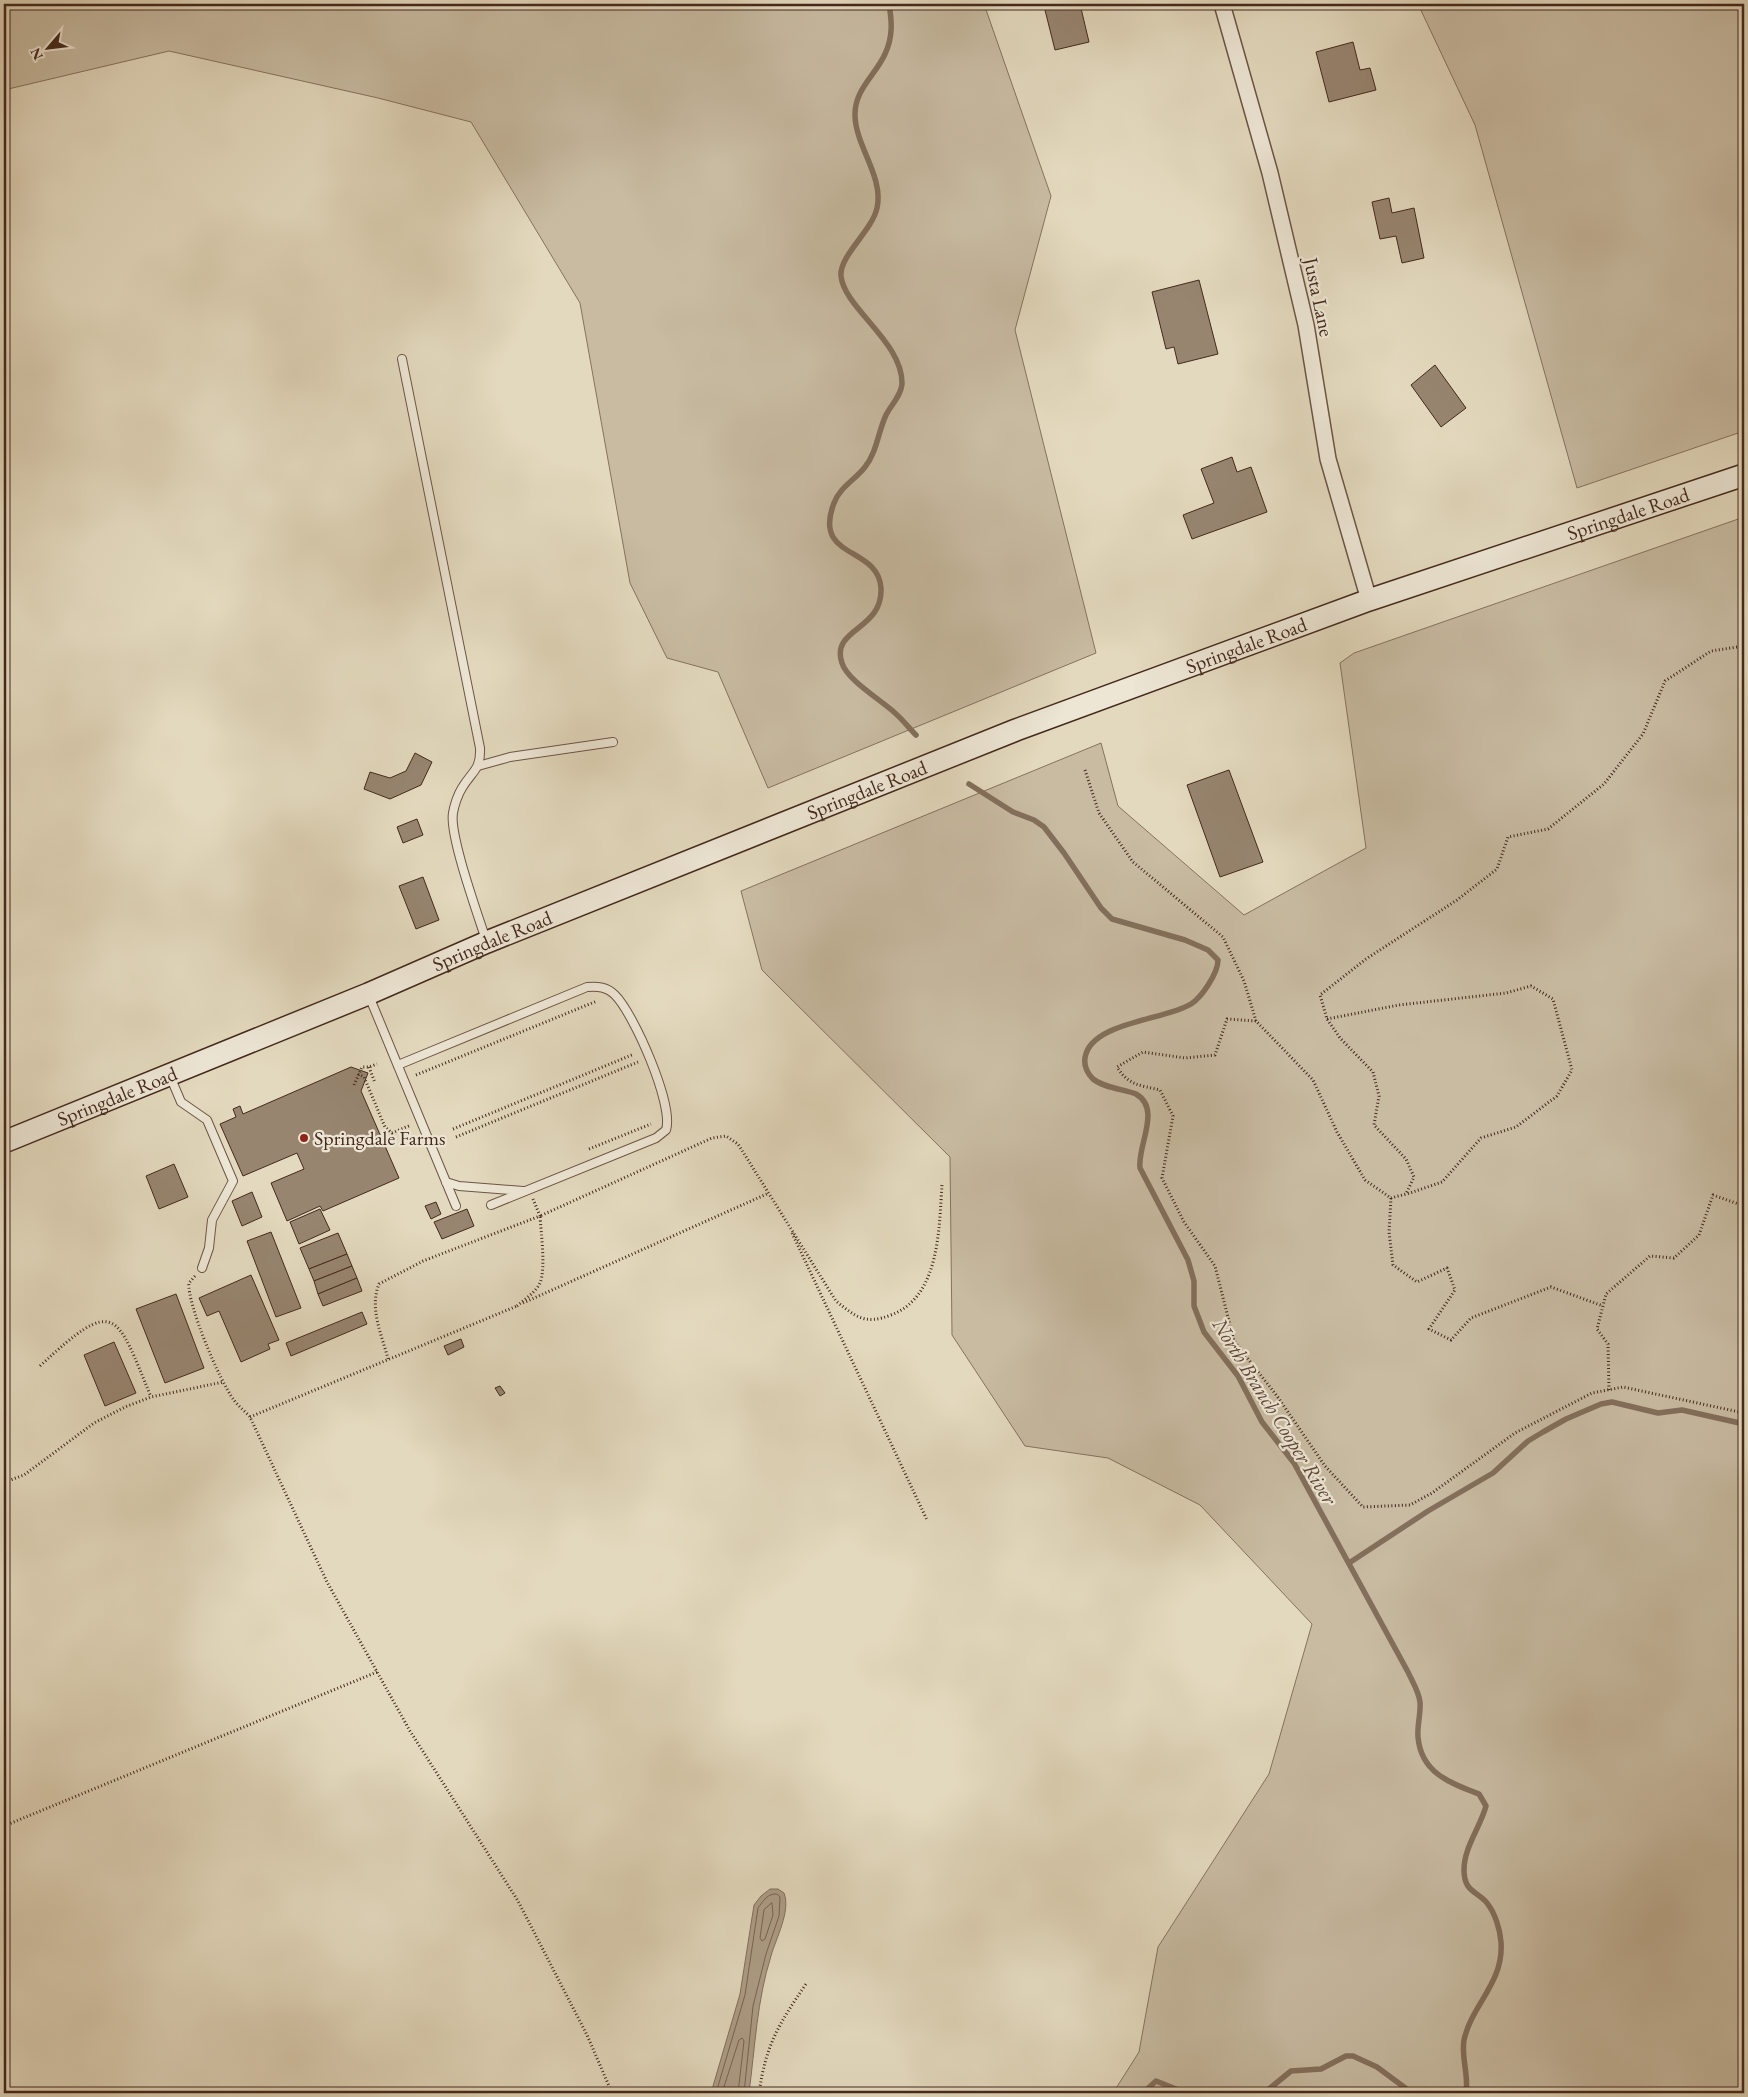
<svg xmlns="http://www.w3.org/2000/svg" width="1748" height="2097" font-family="'EB Garamond',serif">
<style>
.green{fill:#c8bba2;stroke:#86725f}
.water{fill:#ad9d87;stroke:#836f5c}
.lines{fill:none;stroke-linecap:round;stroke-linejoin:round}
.shore{stroke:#786352;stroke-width:1}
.stream{stroke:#836f5c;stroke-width:5.5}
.building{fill:#978570;stroke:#44291c}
.lane-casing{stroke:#6c5544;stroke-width:10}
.street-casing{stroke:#6c5544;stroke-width:18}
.secondary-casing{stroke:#44291c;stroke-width:24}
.path{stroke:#44291c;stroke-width:3;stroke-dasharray:1 2.5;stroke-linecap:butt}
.lane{stroke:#ede6d5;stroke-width:8}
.street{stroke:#ede6d5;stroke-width:15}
.secondary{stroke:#ede6d5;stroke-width:21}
.poi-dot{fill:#8f2418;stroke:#ede6d5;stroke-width:2}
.labels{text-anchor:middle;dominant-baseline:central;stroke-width:4.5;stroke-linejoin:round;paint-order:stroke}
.street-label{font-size:20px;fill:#44291c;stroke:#ede6d5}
.poi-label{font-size:20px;fill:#44291c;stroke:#ede6d5;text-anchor:start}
.water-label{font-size:21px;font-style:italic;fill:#5e4637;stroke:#ede6d5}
</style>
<rect width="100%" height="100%" fill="#e3d9be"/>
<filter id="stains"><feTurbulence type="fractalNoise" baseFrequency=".004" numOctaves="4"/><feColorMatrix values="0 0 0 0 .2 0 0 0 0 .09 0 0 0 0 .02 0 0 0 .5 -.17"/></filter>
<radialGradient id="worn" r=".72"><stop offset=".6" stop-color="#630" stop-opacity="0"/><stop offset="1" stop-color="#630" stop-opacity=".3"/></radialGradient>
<!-- green -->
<g class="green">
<polygon points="4,4 984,4 1051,196 1015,330 1096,653 768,788 718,672 667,658 630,583 580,303 471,122 378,98 169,51 4,90"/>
<polygon points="1418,4 1744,4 1744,431 1577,488 1475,125"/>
<polygon points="1744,517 1744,2093 1113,2093 1139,2052 1158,1947 1269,1774 1312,1624 1200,1505 1108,1458 1025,1446 952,1335 950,1157 762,970 741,891 1101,743 1118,806 1244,915 1366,848 1340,663 1354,653"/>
</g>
<!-- water -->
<path class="water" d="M 770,1889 L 778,1889 L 784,1893 C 791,1911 776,1938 771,1956 C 757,2000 755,2047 749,2093 L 711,2093 L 740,1994 L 754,1905 L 761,1896 Z"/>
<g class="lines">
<!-- shore -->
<g class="shore">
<polygon points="772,1903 773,1915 765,1939 762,1941 760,1938 764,1910"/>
<path d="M 716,2093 L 745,1995 L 758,1908 C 763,1901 768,1893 777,1894 L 780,1897 L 779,1916 L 766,1954 L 753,2006 L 744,2093"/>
<polyline points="722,2093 739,2040 742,2038 744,2041 738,2093"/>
</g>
<!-- stream -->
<g class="stream">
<path d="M 889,4 C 892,22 893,37 885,54 C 875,76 854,90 855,116 C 856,147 884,177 877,208 C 872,231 839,256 841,276 C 844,308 903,342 902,384 C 901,396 891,405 886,415 C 878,432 877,452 865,467 C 855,480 840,487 834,503 C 812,560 878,545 881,588 C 883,631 830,628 842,663 C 847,680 881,700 895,713 C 903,720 909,728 916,735"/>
<path d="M 969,784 L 1013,812 L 1034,820 L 1044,827 L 1064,853 L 1101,908 L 1112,919 L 1185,940 L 1208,950 L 1218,960 C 1218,973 1202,997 1191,1004 C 1166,1020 1090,1022 1085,1058 C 1084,1065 1087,1073 1093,1079 C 1104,1088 1123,1089 1136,1094 C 1162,1109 1137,1146 1140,1168 L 1188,1260 L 1194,1281 L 1194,1306 L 1204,1332 L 1238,1376 L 1262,1422 L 1294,1463 L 1408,1672 C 1412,1681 1419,1692 1420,1702 C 1421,1713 1417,1725 1418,1737 C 1421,1773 1450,1783 1479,1794 L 1486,1806 C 1480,1828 1464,1847 1464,1870 C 1464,1892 1477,1891 1487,1903 C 1495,1913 1500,1929 1501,1942 C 1504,1983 1472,2004 1464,2040 C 1461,2058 1469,2075 1466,2093"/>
<polyline points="1349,1563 1428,1511 1493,1473 1528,1441 1543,1432 1566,1419 1601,1404 1612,1402 1658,1413 1682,1410 1744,1424"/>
<polyline points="1143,2093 1156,2081 1186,2093"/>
<polyline points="1264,2093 1291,2071 1321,2069 1346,2056 1353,2056 1377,2067 1412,2093"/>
</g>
</g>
<!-- building -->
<g class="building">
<polygon points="1053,4 1080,4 1089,42 1055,50 1044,6"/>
<polygon points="1353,42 1360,70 1370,68 1376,90 1329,102 1316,52"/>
<polygon points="1389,198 1392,213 1414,208 1424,258 1402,263 1396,236 1380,239 1372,202"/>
<polygon points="1199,280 1218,354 1178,364 1174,347 1166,349 1152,292"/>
<polygon points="1435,365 1466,408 1441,427 1411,385"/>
<polygon points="1232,457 1237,472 1251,467 1267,512 1192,539 1183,515 1214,503 1201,469"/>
<polygon points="415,753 432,762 421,785 390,799 364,789 370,772 390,778 406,771"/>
<polygon points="1229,770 1263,862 1220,877 1187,785"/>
<polygon points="417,819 423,835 403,843 397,827"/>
<polygon points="423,877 439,920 416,929 399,886"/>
<polygon points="351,1067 368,1073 361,1091 399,1178 323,1211 320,1206 287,1221 271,1183 304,1169 297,1153 243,1176 220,1124 236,1117 233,1109 240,1106 243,1114"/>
<polygon points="174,1164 188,1197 159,1209 146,1176"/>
<polygon points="252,1192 262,1217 242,1226 232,1201"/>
<polygon points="436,1202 441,1214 431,1219 425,1206"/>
<polygon points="320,1209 330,1230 299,1244 290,1222"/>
<polygon points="467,1209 474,1226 442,1239 434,1222"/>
<polygon points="271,1232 301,1308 276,1317 247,1241"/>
<polygon points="338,1233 347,1254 309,1269 300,1248"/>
<polygon points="347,1254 352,1266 314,1281 309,1269"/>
<polygon points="352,1266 357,1278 318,1294 314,1281"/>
<polygon points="251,1275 279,1340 268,1344 270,1349 241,1362 219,1311 207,1316 199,1298"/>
<polygon points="357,1278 362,1291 323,1306 318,1294"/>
<polygon points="176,1294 204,1368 165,1383 136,1309"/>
<polygon points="362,1312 367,1324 291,1356 286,1343"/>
<polygon points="461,1339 464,1347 448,1355 444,1346"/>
<polygon points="114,1342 136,1393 105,1406 84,1355"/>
<polygon points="500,1386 505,1393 500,1396 495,1388"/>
</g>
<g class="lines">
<defs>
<g id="lane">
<path d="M 402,359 L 480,748 C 481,770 472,771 462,788 C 458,794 454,806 453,813 C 449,835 478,915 486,940"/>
<polyline points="478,766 510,757 613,742"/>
<polyline points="369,996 456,1206"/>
<path d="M 398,1065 L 587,987 C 598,986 607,987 615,995 C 634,1014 674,1105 666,1130 L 656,1138 L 491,1205"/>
<polyline points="170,1076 181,1102 207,1120 233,1181 212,1220 209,1248 202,1268"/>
<polyline points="446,1182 459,1186 523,1191"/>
</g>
<polyline id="street" points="1222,4 1270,173 1306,325 1328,459 1369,600"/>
<g id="secondary">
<path id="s1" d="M 4,1142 L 368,994 L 487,942 L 1016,730 L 1369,600 L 1744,475"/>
</g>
</defs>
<!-- lane casing -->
<use href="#lane" class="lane-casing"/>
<!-- street casing -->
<use href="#street" class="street-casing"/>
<!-- secondary casing -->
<use href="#secondary" class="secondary-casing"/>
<!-- path -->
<g class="path">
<path d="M 1744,646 L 1711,651 L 1665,681 L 1643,734 L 1604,784 L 1548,829 L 1508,837 L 1497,869 L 1457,900 L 1366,959 L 1320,995 L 1327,1019 L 1340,1038 L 1373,1072 L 1379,1096 L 1374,1125 L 1406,1159 L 1414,1177 L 1406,1194 L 1391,1198 L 1365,1180 L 1337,1132 L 1313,1080 L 1256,1021 L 1227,1019 L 1215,1055 L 1185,1058 L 1143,1052 L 1117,1067 C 1129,1086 1140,1085 1160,1090 L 1173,1116 L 1162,1178 L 1184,1222 L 1215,1266 L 1234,1341 L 1277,1396 L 1325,1466 L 1363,1507 L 1410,1505 L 1432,1493 L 1515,1433 L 1592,1393 L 1623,1387 L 1744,1413"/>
<polyline points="1085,770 1099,813 1133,862 1223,937 1244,981 1256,1021"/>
<polyline points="1327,1019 1399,1005 1506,993 1531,986 1553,999 1572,1070 1557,1096 1516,1127 1481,1138 1442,1182 1407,1194"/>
<polyline points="369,1067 375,1083"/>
<polyline points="358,1074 364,1077 385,1127 392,1133 411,1125"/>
<polyline points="416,1075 597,1001"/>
<polyline points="354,1085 362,1067 369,1067 377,1064"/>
<polyline points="453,1129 634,1054"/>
<polyline points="456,1137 638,1062"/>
<polyline points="589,1149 651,1124"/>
<polyline points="1391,1198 1389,1232 1393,1265 1417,1282 1447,1268 1455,1290 1429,1329 1451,1340 1471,1318 1551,1287 1603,1306"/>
<polyline points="792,1233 927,1520"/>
<path d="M 195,1276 L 189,1283 C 187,1304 220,1382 234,1400 C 238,1406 245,1411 250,1417 L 327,1582 L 410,1731 L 518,1901 L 587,2035 L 612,2093"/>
<polyline points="523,1303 769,1193"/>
<path d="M 517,1306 C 525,1299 535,1293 540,1283 C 546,1268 541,1234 540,1216 L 712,1138 L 726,1136 L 738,1144 L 836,1301 C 856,1317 865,1325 891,1315 C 940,1297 939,1228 942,1184"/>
<path d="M 388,1359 C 382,1335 369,1309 379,1284 L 423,1261 L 540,1216 L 533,1199"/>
<path d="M 40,1366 C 116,1295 116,1312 151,1397"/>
<polyline points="1609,1390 1608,1344 1597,1329 1606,1294 1650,1256 1674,1258 1699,1235 1713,1195 1744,1206"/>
<polyline points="250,1417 517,1306"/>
<polyline points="5,1482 24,1475 94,1423 125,1407 151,1397 223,1382"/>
<polyline points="4,1826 377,1672"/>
<path d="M 759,2093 C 766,2044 779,2024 806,1984"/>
</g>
<!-- lane -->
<use href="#lane" class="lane"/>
<!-- street -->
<use href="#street" class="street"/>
<!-- secondary -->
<use href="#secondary" class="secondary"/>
</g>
<!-- markers -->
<circle class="poi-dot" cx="304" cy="1138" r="5"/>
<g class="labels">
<!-- street labels -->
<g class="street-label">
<text transform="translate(1319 297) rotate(78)">Justa Lane</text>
<text stroke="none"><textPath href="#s1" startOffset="1742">Springdale Road</textPath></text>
<text stroke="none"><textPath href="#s1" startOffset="1338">Springdale Road</textPath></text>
<text stroke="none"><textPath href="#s1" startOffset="932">Springdale Road</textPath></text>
<text stroke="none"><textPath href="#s1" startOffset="528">Springdale Road</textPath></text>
<text stroke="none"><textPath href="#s1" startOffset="122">Springdale Road</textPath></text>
</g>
<!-- poi labels -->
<g class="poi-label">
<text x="314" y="1138">Springdale Farms</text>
</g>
<!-- water labels -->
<g class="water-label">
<text transform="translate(1275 1411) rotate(58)">North Branch Cooper River</text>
</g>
</g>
<!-- margin -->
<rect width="1748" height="2097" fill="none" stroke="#e3d9be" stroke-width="20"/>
<rect x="5" y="5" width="1738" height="2087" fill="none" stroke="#44291c" stroke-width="2.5"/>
<rect x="10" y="10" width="1728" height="2077" fill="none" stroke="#44291c"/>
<!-- north arrow -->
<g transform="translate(48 48) rotate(242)" stroke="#ede6d5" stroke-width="4" paint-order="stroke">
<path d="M0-4L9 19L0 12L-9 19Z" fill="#44291c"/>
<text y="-8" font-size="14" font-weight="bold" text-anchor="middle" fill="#44291c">N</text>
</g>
<rect width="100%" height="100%" filter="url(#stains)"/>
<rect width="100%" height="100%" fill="url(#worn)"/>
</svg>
